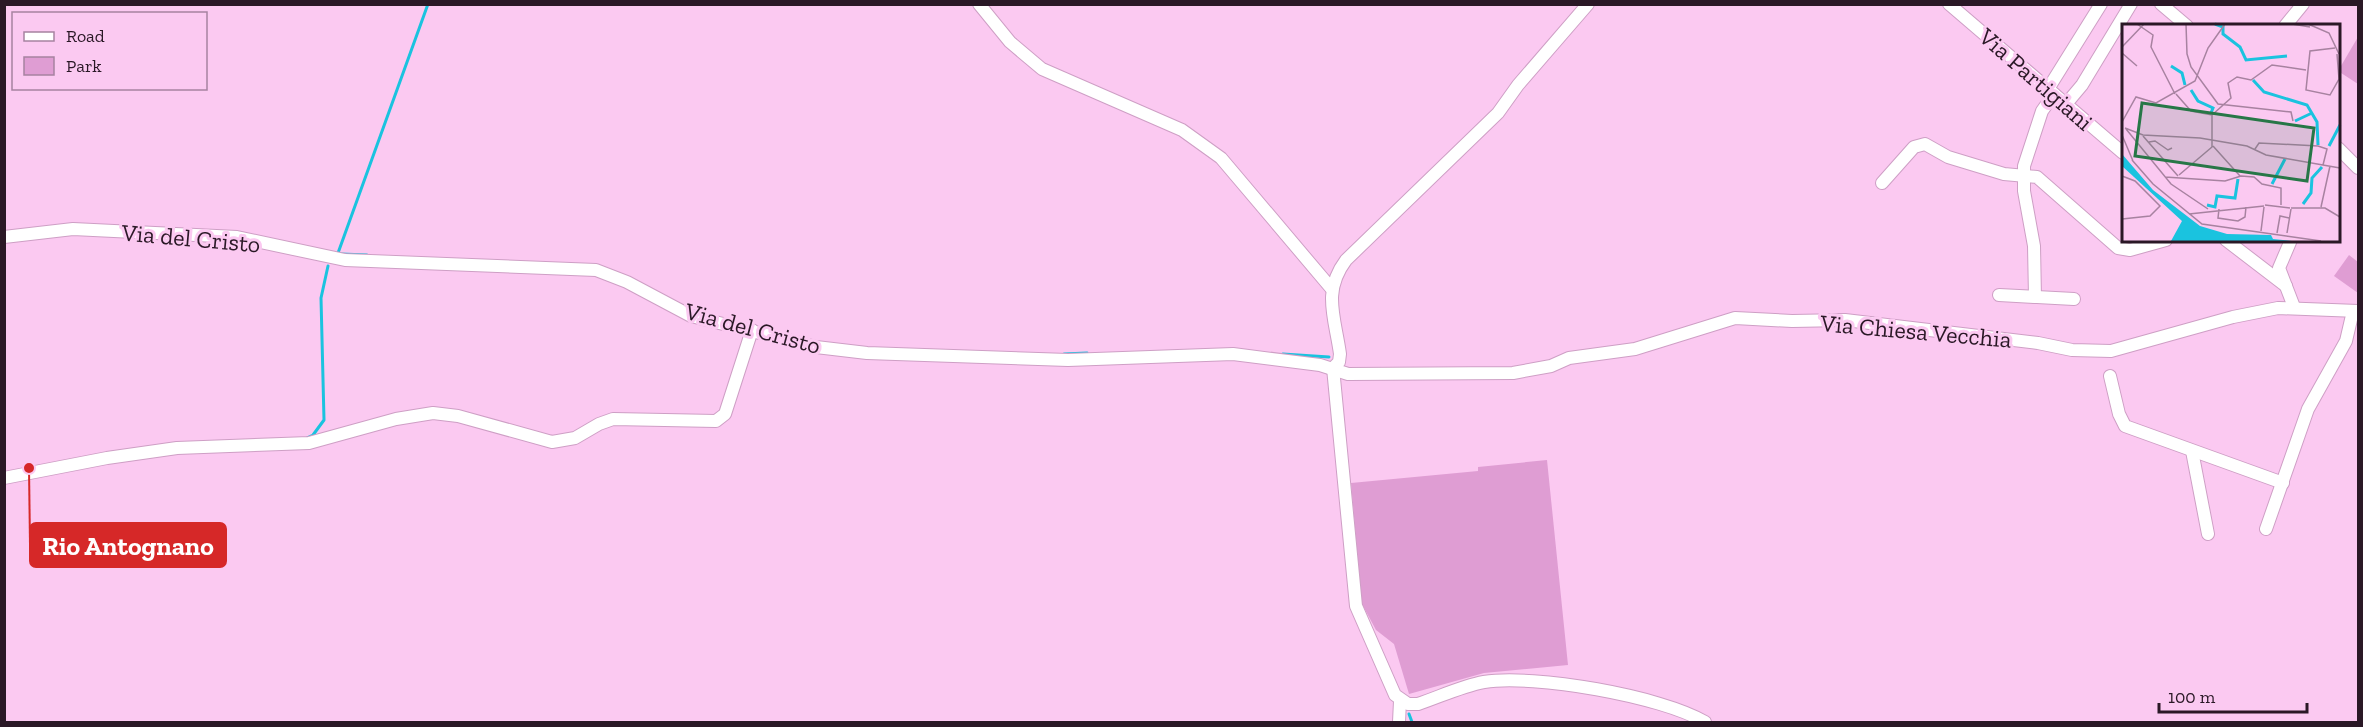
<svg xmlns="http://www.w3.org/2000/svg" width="2363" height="727" font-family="'Zilla Slab',serif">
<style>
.green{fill:#df9dd3}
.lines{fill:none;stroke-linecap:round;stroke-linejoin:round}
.stream{stroke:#1ac3df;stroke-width:3}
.minor-casing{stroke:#ce9fc5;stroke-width:14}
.minor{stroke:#fff;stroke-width:12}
.labels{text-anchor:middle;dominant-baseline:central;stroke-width:6;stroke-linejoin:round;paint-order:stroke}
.street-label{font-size:24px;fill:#2a1826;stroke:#fbc9f1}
.inset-river{fill:none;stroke:#1ac3df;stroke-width:3}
.inset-road{fill:none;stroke:#a782a0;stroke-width:1.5}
.view{fill:#277747;fill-opacity:0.15;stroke:#277747;stroke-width:3}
.inset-edge{fill:none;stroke:#2a1826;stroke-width:3}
.leader{fill:none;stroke:#d62828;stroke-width:2}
.callout-dot{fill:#d62828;stroke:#fbc9f1;stroke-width:2}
.callout{fill:#d62828;stroke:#d62828;stroke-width:2}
.callout-label{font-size:26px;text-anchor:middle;font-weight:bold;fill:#fff}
</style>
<rect width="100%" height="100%" fill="#fbc9f1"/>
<!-- green -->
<g class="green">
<polygon points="2358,37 2358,84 2338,71"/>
<polygon points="2349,255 2358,262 2358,293 2334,276"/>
<polygon points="1547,460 1568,665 1484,673 1409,694 1394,644 1376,630 1362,604 1351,483 1478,471 1478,467"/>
</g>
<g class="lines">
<!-- stream -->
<g class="stream">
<polyline points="338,253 428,4"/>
<polyline points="341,254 367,255"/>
<polyline points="688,308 705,313"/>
<polyline points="1064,354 1087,353"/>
<polyline points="1283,354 1329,357"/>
<polyline points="307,438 313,435 324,420 321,298 328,266"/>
<polyline points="1409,714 1412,722"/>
</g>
<defs>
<g id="minor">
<polyline points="979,4 1010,42 1042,69 1182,130 1221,158 1331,288"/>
<path d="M 1588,4 L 1518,85 L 1498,113 L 1346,260 C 1322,292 1335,317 1340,354 L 1339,362 L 1333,368 L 1356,606 L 1395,695 L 1408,704 L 1418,704 C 1439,697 1462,686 1484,682 C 1534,674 1661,696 1705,722"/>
<polyline points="1949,4 2123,153"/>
<polyline points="2161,4 2187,26"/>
<polyline points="2285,26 2303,4"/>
<polyline points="2048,89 2101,4"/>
<polyline points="2066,104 2082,85 2131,4"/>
<polyline points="2338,148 2358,168"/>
<polyline points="1882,183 1914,147 1925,144 1948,157 2004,174 2037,177 2118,248 2130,250 2166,240"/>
<polyline points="4,237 73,229 237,237 345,260 596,270 627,282 691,316 816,347 867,353 1068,360 1233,354 1320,365 1348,374 1513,373 1551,366 1569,358 1635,349 1735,318 1792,321 1845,320 2038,343 2072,350 2111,351 2233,317 2278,308 2358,311"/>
<polyline points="2226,240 2286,286"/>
<polyline points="2291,240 2279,268 2294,307"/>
<polyline points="1999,295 2074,299"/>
<polyline points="2035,297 2034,246 2024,191 2024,166 2042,111 2054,94"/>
<polyline points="2110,376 2119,414 2125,426 2283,483"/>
<polyline points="2192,451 2208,534"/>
<polyline points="4,478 107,458 177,448 309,443 396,419 433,413 458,416 552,442 575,438 599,424 613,419 716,421 725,414 752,330"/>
<polyline points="2266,529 2308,409 2346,341 2353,311"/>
<polyline points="1399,722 1400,701"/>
</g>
</defs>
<!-- minor casing -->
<use href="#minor" class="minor-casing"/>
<!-- minor -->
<use href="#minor" class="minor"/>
</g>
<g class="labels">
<!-- street labels -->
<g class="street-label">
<text transform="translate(2036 79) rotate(41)">Via Partigiani</text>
<text transform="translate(191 238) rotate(5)">Via del Cristo</text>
<text transform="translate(753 328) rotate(15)">Via del Cristo</text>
<text transform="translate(1916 331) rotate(5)">Via Chiesa Vecchia</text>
</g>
</g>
<!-- overview -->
<g transform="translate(2122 24)">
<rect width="218" height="218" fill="#fbc9f1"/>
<path d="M 0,130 L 31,166 L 78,202 L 105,210 L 149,211 L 151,215 L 170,217 L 49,217 L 60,197 L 0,142 Z" fill="#1ac3df"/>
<path class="inset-river" d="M 93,0 L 101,3 L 101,10 L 118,23 L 124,36 L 165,32M 49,42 L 60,49 L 63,61M 131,56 L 142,68 L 185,81 L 195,98 L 196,121M 69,66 L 76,77 L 91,84 L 89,89M 173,97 L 190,89M 207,122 L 218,101M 150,160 L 163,135M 181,180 L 189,169 L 190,154 L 200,143M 85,181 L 93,183 L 95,172 L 113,174 L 116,155"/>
<path class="inset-road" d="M 15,0 L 31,11 L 29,23 L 53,70M 64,0 L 65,30 L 69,43 L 96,80 L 169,88 L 171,97M 170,0 L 188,3M 186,0 L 207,9 L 217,30M 0,23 L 22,0M 213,24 L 188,27 L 184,66 L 208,71 L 217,55 L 215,30M 0,29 L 15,42M 54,70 L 69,87 L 90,91 L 109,74 L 106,59 L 115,53 L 129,56 L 150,41 L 184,46M 0,98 L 14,73 L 34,79 L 73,57 L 86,24 L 103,0M 3,104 L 21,111 L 78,114 L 125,122 L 144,131 L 218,144M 4,105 L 49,160 L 86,185M 0,111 L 11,137M 21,112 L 56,152M 27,118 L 33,117 L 46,126 L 50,124M 91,122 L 118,152M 133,125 L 137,119 L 196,122 L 205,125 L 201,141M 10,136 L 31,160 L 80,200 L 199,217M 57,151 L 90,123 L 90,91M 0,152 L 13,157 L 38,182 L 28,192 L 0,195M 43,153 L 103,157 L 119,152 L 132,153 L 140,160 L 159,164 L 159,181M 143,181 L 168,184M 199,183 L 208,142M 169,184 L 203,184 L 218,193M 97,185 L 96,194 L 116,197 L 123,193 L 124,183M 67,190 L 142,182M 139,207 L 142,183M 155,209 L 158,192 L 167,194M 165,209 L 169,185"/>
<path class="view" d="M 20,79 L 192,104 L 185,157 L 13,132 Z"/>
<rect width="218" height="218" class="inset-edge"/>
</g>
<!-- callouts -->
<path class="leader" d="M29 468L30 545"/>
<circle class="callout-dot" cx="29" cy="468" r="6"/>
<rect class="callout" x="30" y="523" width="196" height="44" rx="6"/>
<g class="callout-label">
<text x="128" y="555">Rio Antognano</text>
</g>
<!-- border -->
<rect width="2363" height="727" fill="none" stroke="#2a1826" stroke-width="12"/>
<!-- legend -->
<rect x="12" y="12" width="195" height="78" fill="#fbc9f1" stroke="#a782a0" stroke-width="1.5"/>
<rect x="24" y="32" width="30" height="9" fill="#ffffff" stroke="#a782a0" stroke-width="1.5"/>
<text x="66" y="42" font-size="18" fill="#2a1826">Road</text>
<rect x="24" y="57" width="30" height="18" fill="#df9dd3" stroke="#a782a0" stroke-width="1.5"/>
<text x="66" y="72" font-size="18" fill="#2a1826">Park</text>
<!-- scale -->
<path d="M2159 703v9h148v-9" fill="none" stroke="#2a1826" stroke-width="3"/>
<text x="2168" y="703" font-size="18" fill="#2a1826" stroke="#fbc9f1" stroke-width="4.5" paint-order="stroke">100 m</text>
</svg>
